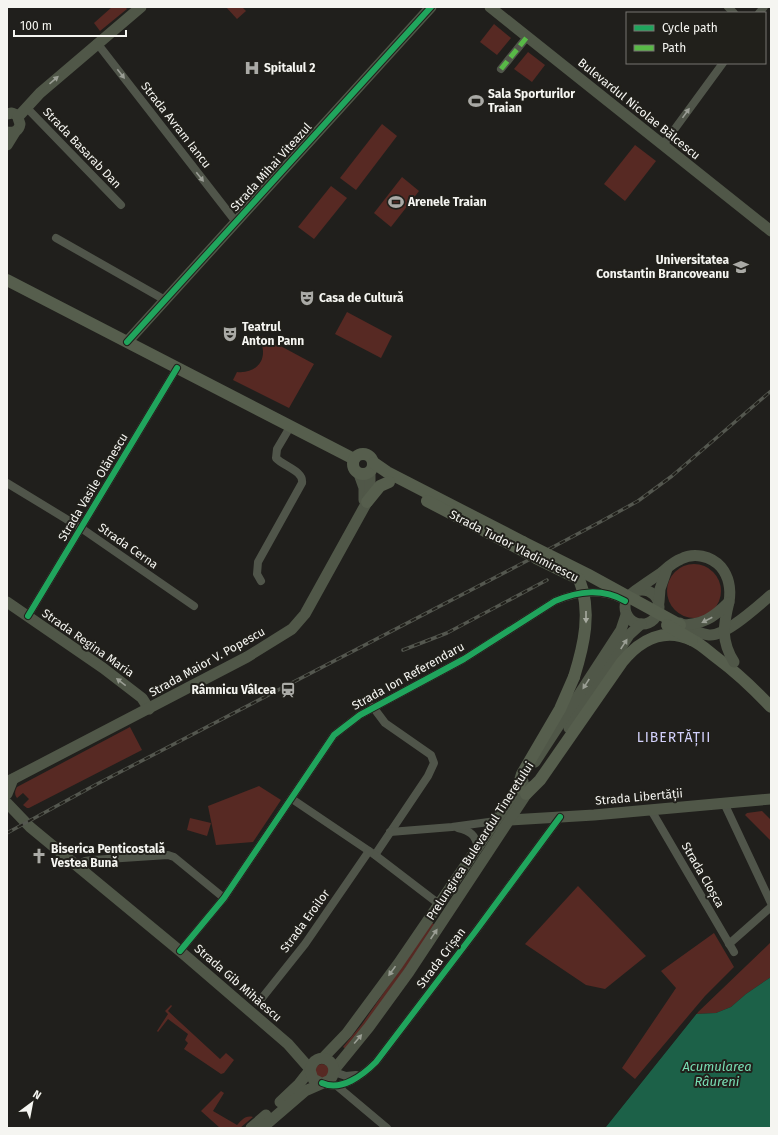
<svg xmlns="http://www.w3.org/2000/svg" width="778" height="1135" font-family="'Fira Sans',sans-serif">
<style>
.green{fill:#572923}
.water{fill:#1c6148}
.pier{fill:#201f1c}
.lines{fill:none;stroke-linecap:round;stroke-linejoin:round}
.street{stroke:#50554a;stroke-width:8}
.secondary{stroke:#505748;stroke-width:11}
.primary{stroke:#565e4d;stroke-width:12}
.rail-casing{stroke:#54574f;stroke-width:3.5}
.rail{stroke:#21201b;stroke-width:2;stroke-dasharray:6;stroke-linecap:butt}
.secondary-bridge{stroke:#505748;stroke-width:11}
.primary-bridge{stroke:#565e4d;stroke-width:12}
.quiet{stroke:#58b947;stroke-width:5;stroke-dasharray:10 5;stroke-linecap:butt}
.cycleway-casing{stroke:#21201b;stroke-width:8}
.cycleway{stroke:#20a55d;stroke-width:6}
.oneway{fill:#9a9d95}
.oneway2{fill:#9a9e94}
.oneway3{fill:#a6aa9f}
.labels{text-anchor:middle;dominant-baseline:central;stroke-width:4;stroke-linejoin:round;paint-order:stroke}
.poi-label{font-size:12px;font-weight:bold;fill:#f5f5f1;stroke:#21201b;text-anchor:start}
.street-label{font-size:12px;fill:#f5f5f1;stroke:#21201b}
.water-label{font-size:13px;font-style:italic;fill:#78deb4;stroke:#21201b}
.quarter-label{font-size:14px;letter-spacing:1px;fill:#d3d1fc;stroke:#21201b}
</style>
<rect width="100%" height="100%" fill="#201f1c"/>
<!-- green -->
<g class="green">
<polygon points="112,7 125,7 127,9 100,31 94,23"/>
<polygon points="226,7 242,7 246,11 237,19"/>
<polygon points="494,24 511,38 497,55 480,42"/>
<polygon points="528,52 545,65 532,82 514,69"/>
<polygon points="382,124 397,136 356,190 340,178"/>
<polygon points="635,145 656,161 625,201 604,184"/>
<polygon points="402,177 419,191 391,227 374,213"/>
<polygon points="331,186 347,198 314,239 298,227"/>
<polygon points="347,312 392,336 381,358 335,334"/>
<path d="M 262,336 L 314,364 L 289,408 L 233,380 L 237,372 C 257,374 269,359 260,340 Z"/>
<circle cx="694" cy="591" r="27"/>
<path d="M 130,727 L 142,750 L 29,808 L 27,808 L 23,805 L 29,799 L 23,793 L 17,798 C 14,794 15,791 17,787 Z"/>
<polygon points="259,786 281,800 253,842 216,845 208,806"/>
<polygon points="762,811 770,819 771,841 745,815 747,813"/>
<polygon points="190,818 211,823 207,836 187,830"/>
<polygon points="578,886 646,956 605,989 586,985 525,944"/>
<polygon points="432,923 435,925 365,1027 346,1049 343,1047 362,1024"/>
<polygon points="714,933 734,967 705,996 635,1079 622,1068 676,988 661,971"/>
<polygon points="771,942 771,977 746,994 731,1007 716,1013 696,1014"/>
<polygon points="171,1005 172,1006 168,1011 220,1059 226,1053 234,1060 224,1073 221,1074 184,1049 188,1043 185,1040 188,1034 168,1019 158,1032 157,1031 168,1014 165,1011"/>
<circle cx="322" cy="1071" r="7"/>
<path d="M 221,1091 L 224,1093 L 213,1111 L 237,1125 C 242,1120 245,1115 253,1117 L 240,1128 L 220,1128 L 201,1111 Z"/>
</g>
<!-- water -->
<polygon class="water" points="771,977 771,1128 605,1128 696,1014 716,1013 731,1007 746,994"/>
<!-- pier -->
<polygon class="pier" points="698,1012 605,1128 603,1128 694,1013"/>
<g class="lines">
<!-- street -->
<g class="street">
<polyline points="728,7 734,13"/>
<polyline points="759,13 764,7"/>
<polyline points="97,43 236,222"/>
<polyline points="501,69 527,37"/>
<polyline points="26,107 121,205"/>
<polyline points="663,145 723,63"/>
<polyline points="56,238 165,300"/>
<polyline points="7,483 81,528 194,606"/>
<path d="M 261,581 L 257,574 L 258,562 L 302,483 C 304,471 283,466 276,458 L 277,449 L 290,427"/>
<polyline points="28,616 177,368"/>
<polyline points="373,707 385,723 431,755 434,763 428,776 375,855"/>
<polyline points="292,799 375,855 439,904"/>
<polyline points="724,803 771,903"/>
<polyline points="651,810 734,952"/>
<path d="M 458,828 C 471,831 475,835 478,847"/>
<polyline points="390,832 452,827 496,821"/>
<polyline points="78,865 85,861 92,860 168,855 174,857 224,898"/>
<polyline points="729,944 771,907"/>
<path d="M 180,951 L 224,898 L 334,735 L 360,715 L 464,659 L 555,601 C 577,592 601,588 623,600"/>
<polyline points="258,1003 305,944 369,851"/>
<polyline points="334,1072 346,1076 356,1075"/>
<path d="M 322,1083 C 341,1092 363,1075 376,1062 L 475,932 L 560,817"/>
<polyline points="337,1086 387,1128"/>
</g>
<!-- secondary -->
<g class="secondary">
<polyline points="490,7 771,231"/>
<path d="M 7,114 L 12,113 L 17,115 L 20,124 C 19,131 14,133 7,132"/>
<polyline points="18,117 40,93 141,7"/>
<polyline points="7,145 15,132"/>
<polyline points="127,342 431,7"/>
<polyline points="359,474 364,488 364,500"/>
<circle cx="642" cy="607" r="17"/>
<path d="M 635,591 C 643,585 652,579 661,573 C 667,568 673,562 681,559 C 694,552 711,556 721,567 C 729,577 731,590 729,602"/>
<polyline points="7,602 103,668 142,698 149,709"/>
<polyline points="659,602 660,589 667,569"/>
<path d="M 680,623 C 689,628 698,634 709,635 C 725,637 758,606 771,595"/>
<polyline points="569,728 629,635 641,624"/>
<polyline points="535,762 621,630 626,615"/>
<polyline points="7,782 247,657 292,629 305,614 367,502 370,491 370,473"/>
<polyline points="7,794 13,779"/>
<polyline points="7,803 30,827 180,951 288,1044 310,1069"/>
<polyline points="510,820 594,815 771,799"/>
<polyline points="323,1058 347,1033 398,964 523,781"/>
<polyline points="334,1070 369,1027 409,972 531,787"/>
<polyline points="280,1102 299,1084 310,1070"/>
<polyline points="251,1128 266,1115"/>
<path d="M 262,1128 L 305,1091 L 330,1080 C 344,1062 315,1047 310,1070 L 313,1079 L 321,1083"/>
</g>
<!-- primary -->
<g class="primary">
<polyline points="7,280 354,459"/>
<circle cx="363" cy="464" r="10"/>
<polyline points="374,463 387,472 523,542"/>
<polyline points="367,502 380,486 389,482"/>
<polyline points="536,558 579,579"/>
<polyline points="518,788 522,774 560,709 574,677"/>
<path d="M 526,794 L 540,780 L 622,662 C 640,640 664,627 692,640 C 701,644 709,652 717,658 C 736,672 754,689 771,707"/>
</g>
<defs>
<g id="rail">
<polyline points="403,650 447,633 547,580"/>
<polyline points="7,833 97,784 521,564 600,522 638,501 672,476 771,391"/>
</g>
</defs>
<!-- rail casing -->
<use href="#rail" class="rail-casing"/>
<!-- rail -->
<use href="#rail" class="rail"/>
<!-- secondary-bridge -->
<g class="secondary-bridge">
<path d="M 729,602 C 723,626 721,641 734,662"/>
<path d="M 680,625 C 702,625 713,618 728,603"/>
</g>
<!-- primary-bridge -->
<g class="primary-bridge">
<polyline points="427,501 531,555"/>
<polyline points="523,542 587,574 680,625"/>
<polyline points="667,625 692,640"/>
<path d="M 574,677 C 584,645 592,611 579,579"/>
</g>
<!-- quiet -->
<polyline class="quiet" points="501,69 527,37"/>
<defs>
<g id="cycleway">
<polyline points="127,342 431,7"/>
<polyline points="28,616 177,368"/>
<path d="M 180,951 L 224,898 L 334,735 L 360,715 L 464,659 L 555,601 C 579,591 602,588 625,601"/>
<path d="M 322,1083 C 341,1092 363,1075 376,1062 L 475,932 L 560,817"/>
</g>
</defs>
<!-- cycleway casing -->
<use href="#cycleway" class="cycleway-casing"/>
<!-- cycleway -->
<use href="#cycleway" class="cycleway"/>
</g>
<!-- one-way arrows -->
<defs><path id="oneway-solid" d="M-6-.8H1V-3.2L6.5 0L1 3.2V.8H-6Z"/></defs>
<g class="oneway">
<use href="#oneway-solid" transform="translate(121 74) rotate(52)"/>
<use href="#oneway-solid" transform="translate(686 113) rotate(-54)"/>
<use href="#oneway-solid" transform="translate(200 177) rotate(52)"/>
</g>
<g class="oneway2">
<use href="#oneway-solid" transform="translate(54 80) rotate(-41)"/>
<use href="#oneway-solid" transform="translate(707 620) rotate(153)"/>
<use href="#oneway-solid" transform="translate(624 644) rotate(-57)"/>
<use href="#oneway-solid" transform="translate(121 682) rotate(-142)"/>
<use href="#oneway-solid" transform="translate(586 684) rotate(123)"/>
<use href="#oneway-solid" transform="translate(434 934) rotate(-56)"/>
<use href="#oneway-solid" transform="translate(392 971) rotate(126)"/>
<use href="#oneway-solid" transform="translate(358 1039) rotate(-50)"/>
</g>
<use class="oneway3" href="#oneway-solid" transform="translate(586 617) rotate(90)"/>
<!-- icons -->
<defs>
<symbol id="hospital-bare" viewBox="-9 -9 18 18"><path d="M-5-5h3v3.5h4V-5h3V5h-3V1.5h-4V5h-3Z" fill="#aaaaa6" stroke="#21201b" stroke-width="2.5" paint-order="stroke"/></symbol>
<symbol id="stadium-bare" viewBox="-9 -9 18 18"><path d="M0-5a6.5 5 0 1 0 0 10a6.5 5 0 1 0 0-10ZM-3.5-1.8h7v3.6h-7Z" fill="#aaaaa6" stroke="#21201b" stroke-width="2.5" paint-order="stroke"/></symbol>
<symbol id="university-bare" viewBox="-9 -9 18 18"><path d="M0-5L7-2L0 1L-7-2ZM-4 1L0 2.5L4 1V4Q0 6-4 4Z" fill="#aaaaa6" stroke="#21201b" stroke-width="2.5" paint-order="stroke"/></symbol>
<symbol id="theatre-bare" viewBox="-9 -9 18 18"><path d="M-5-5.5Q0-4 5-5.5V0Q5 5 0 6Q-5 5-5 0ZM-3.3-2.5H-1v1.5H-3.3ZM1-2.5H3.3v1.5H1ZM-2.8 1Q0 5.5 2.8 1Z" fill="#aaaaa6" stroke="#21201b" stroke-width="2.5" paint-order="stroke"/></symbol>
<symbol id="station-bare" viewBox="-9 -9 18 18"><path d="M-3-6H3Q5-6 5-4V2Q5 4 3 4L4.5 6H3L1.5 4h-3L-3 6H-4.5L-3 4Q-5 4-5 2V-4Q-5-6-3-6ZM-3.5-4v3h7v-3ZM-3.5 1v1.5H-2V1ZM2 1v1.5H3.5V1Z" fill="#aaaaa6" stroke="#21201b" stroke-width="2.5" paint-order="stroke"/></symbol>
<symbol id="church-bare" viewBox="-9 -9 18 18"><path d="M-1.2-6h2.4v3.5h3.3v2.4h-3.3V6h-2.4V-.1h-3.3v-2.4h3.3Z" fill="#aaaaa6" stroke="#21201b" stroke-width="2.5" paint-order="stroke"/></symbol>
</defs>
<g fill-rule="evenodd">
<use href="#hospital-bare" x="241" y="57" width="22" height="22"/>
<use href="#stadium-bare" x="465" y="90" width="22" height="22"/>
<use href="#stadium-bare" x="385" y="191" width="22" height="22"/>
<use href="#university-bare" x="730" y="256" width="22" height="22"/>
<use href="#theatre-bare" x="296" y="287" width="22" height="22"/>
<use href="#theatre-bare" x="219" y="323" width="22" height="22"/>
<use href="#station-bare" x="277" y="679" width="22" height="22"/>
<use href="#church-bare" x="28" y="845" width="22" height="22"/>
</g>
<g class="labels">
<!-- poi labels -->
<g class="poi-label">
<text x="264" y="68">Spitalul 2</text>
<text x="488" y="94">Sala Sporturilor<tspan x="488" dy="14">Traian</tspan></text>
<text x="408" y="202">Arenele Traian</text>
<text x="729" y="260" text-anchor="end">Universitatea<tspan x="729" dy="14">Constantin Brancoveanu</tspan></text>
<text x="319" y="298">Casa de Cultură</text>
<text x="242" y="327">Teatrul<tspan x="242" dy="14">Anton Pann</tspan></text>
<text x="276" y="690" text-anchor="end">Râmnicu Vâlcea</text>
<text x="51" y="849">Biserica Penticostală<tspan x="51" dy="14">Vestea Bună</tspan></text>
</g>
<!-- street labels -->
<g class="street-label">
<text transform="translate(639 109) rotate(39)">Bulevardul Nicolae Bălcescu</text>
<text transform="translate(176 125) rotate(52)">Strada Avram Iancu</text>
<text transform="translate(82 148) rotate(46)">Strada Basarab Dan</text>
<text transform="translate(271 167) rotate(-48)">Strada Mihai Viteazul</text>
<text transform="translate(93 487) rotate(-59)">Strada Vasile Olănescu</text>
<text transform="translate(128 546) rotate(35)">Strada Cerna</text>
<text transform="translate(514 546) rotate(27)">Strada Tudor Vladimirescu</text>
<text transform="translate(88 643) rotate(35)">Strada Regina Maria</text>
<text transform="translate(207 662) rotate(-29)">Strada Maior V. Popescu</text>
<text transform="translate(408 676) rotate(-29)">Strada Ion Referendaru</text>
<text transform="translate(639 797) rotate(-5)">Strada Libertății</text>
<text transform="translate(480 841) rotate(-57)">Prelungirea Bulevardul Tineretului</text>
<text transform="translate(703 875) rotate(60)">Strada Cloșca</text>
<text transform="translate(305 921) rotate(-54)">Strada Eroilor</text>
<text transform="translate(441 958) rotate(-53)">Strada Crișan</text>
<text transform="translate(238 983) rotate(41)">Strada Gib Mihăescu</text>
</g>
<!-- water labels -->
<g class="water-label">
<text x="717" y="1066">Acumularea<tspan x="717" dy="15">Râureni</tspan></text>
</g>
<!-- quarter labels -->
<g class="quarter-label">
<text x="674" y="737">LIBERTĂȚII</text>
</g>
</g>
<!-- border -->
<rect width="778" height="1135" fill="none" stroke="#f5f5f1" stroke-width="16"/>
<!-- legend -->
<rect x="626" y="12" width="140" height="52" fill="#21201b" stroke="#767571"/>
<rect x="634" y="25" width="20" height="6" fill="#20a55d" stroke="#767571"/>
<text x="662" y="32" font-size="12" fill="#f5f5f1">Cycle path</text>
<rect x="634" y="45" width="20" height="6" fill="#58b947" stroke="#767571"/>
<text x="662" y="52" font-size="12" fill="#f5f5f1">Path</text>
<!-- north arrow -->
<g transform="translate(32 1103) rotate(32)" stroke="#21201b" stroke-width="3" paint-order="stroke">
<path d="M0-3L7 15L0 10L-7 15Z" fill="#f5f5f1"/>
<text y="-6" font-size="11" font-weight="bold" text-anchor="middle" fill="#f5f5f1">N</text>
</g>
<!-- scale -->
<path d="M14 30v6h112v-6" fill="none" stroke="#f5f5f1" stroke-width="2"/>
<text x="20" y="30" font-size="12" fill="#f5f5f1" stroke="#21201b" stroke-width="3" paint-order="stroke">100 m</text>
</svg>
